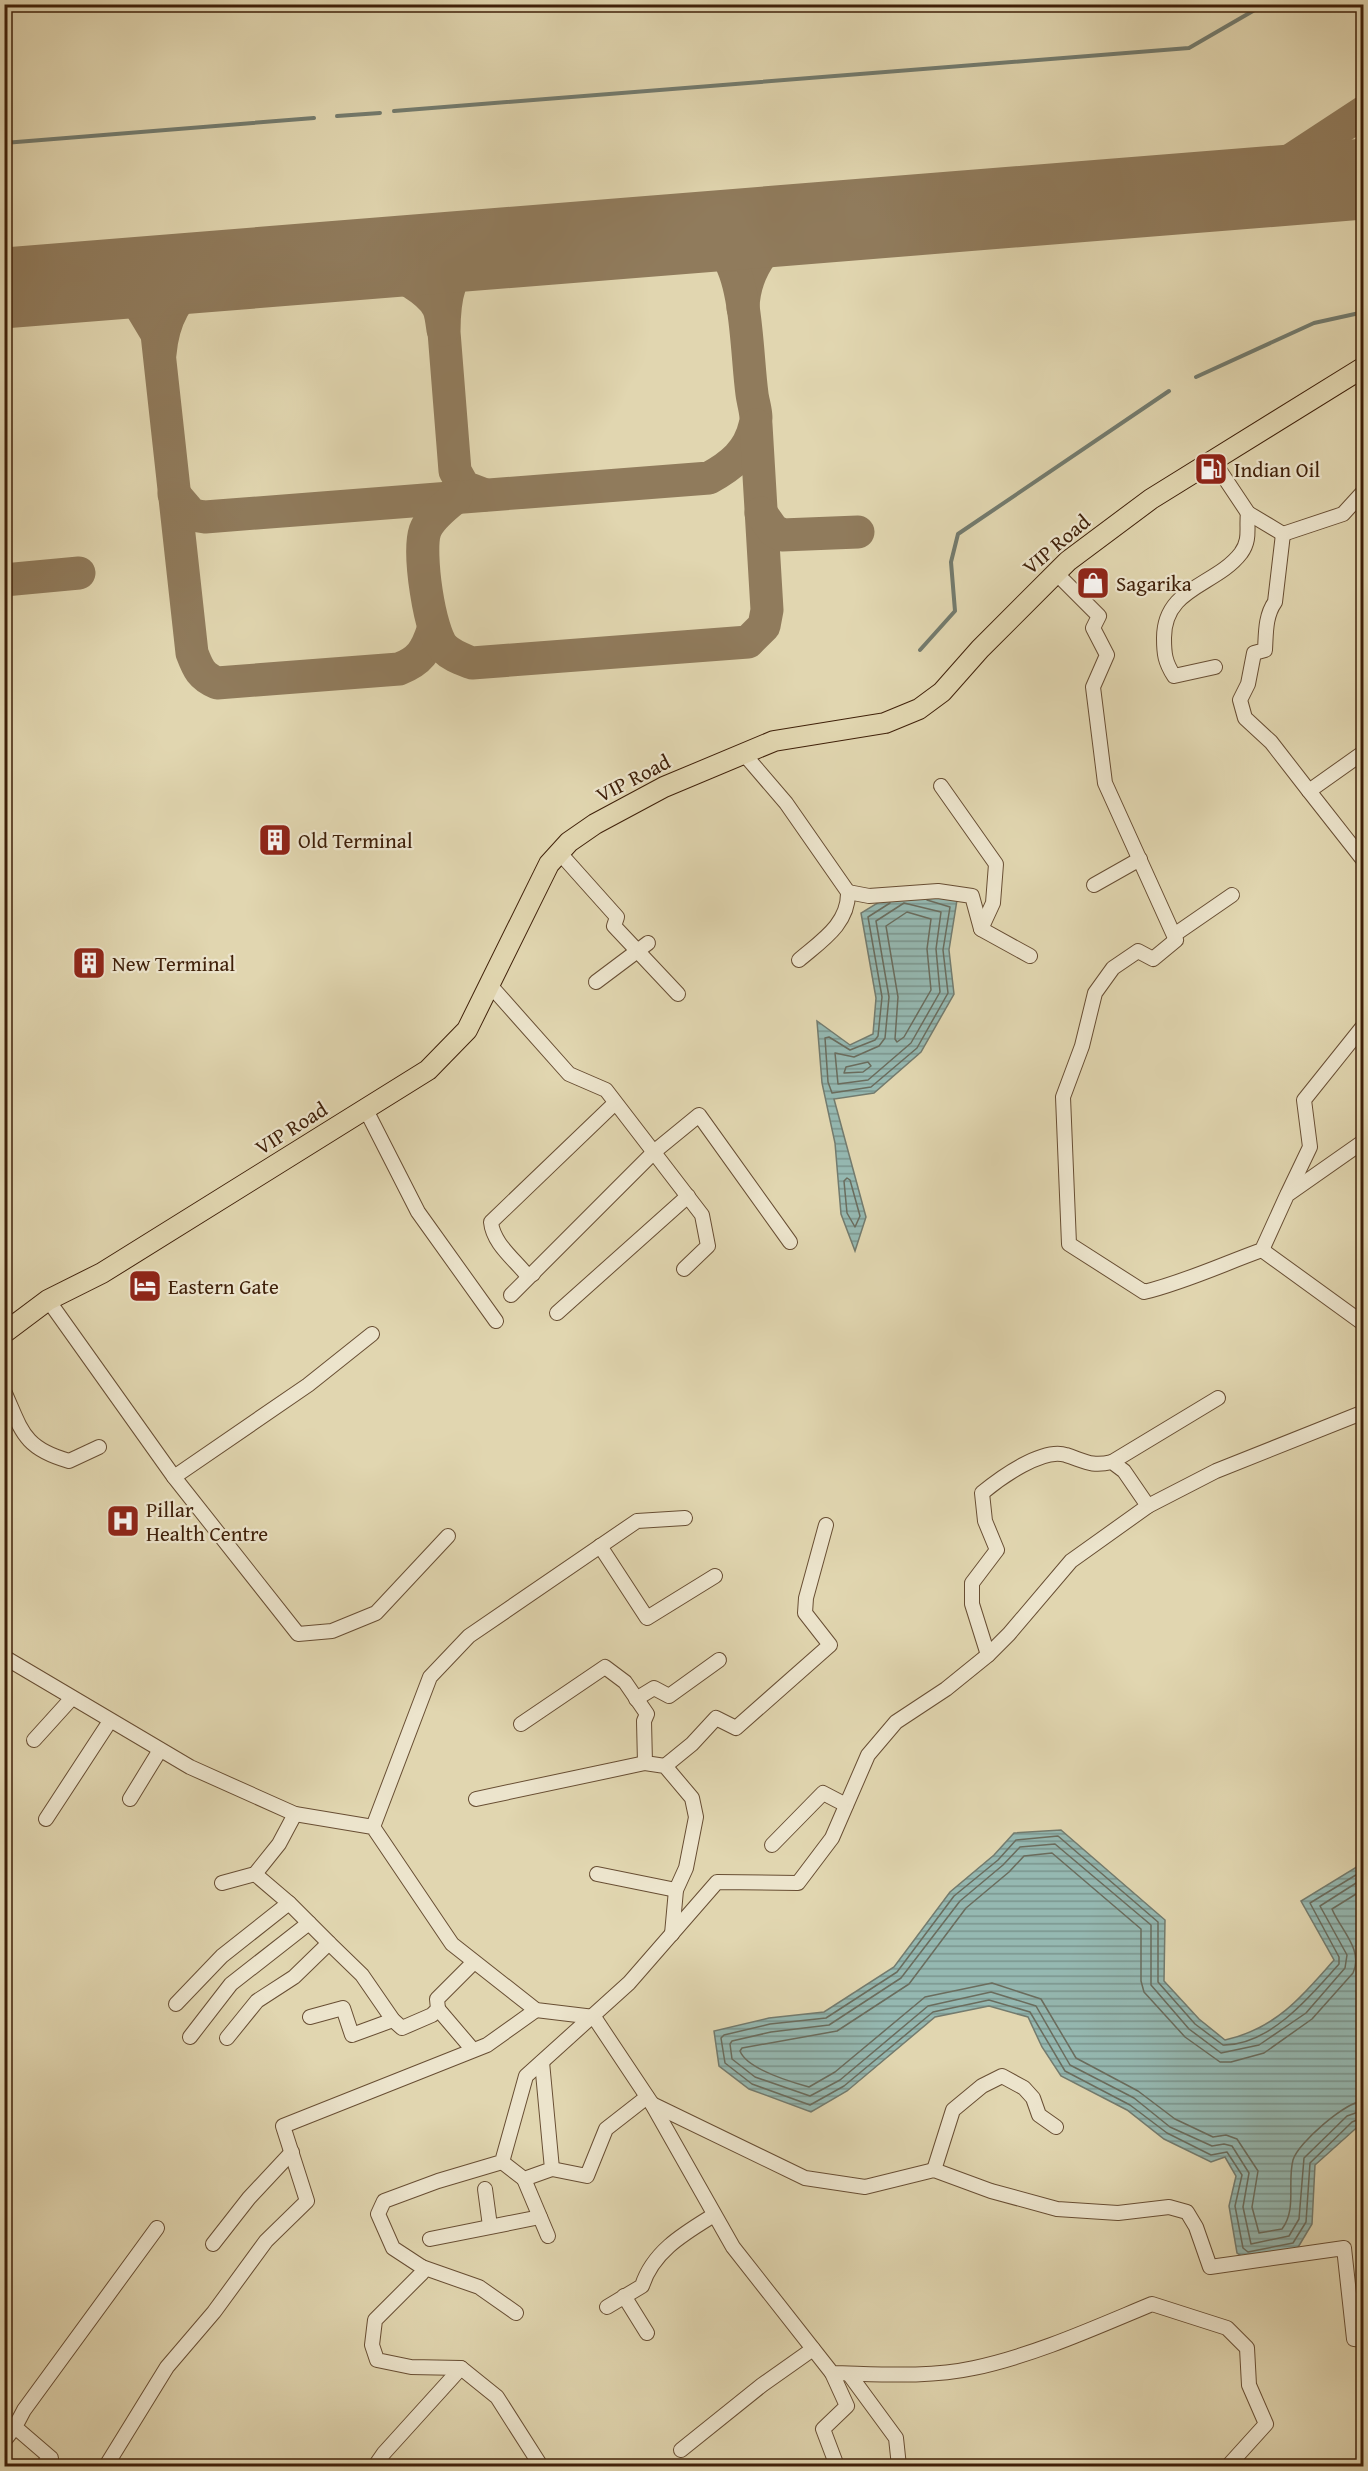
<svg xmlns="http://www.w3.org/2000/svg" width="1368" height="2471" font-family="'Gentium Book Plus',serif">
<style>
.water{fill:url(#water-rules);stroke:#737b6e;stroke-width:1.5}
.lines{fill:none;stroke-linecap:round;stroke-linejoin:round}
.shore{stroke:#6a6c5d;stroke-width:1.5}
.stream{stroke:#737b6e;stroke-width:4}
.taxiway{stroke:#907b5c;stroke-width:33}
.runway{stroke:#907b5c;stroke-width:81}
.minor-casing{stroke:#684e33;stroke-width:16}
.highway-casing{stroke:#3f2009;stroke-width:22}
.minor{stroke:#ece4cc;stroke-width:14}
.highway{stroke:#e1d6b0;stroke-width:20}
.labels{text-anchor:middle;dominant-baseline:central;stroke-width:4.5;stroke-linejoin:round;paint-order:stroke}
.poi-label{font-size:21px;fill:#3f2009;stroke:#ece4cc;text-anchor:start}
.street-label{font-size:21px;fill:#3f2009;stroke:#ece4cc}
</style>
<defs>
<pattern id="water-rules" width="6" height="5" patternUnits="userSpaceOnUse" patternTransform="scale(1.5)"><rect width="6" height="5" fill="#95b8b1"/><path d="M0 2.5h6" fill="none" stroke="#7b958e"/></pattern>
</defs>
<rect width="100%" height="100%" fill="#e1d6b0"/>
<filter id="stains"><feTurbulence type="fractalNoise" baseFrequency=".00333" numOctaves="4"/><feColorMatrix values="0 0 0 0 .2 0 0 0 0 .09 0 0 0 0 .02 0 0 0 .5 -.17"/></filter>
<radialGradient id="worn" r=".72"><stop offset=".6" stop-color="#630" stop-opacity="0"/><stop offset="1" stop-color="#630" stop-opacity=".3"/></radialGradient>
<!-- water -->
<g class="water">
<polygon points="902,888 957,900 949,950 954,994 921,1052 874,1093 834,1099 866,1217 855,1251 841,1214 835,1143 822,1083 817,1021 850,1045 873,1034 876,998 861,913"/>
<path d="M 1061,1830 L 1165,1920 L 1164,1981 L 1199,2019 L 1225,2040 C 1275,2029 1302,1997 1334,1960 L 1301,1901 L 1363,1863 L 1363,2122 L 1315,2165 L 1312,2224 L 1297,2249 L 1246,2259 L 1237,2253 L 1229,2206 L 1236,2176 L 1225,2157 L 1211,2162 L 1164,2139 L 1127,2110 L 1061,2076 L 1042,2047 L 1028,2017 L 989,2006 L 935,2017 L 847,2091 L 811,2112 L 749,2089 L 719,2066 L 714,2031 L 769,2018 L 824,2012 L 894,1967 L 950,1892 L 994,1855 L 1014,1833 Z"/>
</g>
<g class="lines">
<!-- shore -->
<g class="shore">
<polyline points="890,903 868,917 882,997 878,1036 875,1040 850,1050 829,1037 825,1038 828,1082 832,1093 871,1087 917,1048 948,993 943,950 950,907 927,900"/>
<polygon points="904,903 941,912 936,949 940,992 911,1043 868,1080 838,1084 835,1053 854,1057 879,1046 885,1038 889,997 876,921"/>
<polygon points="907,912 931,919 927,949 931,990 904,1037 897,1042 895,1039 898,997 886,926"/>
<polygon points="868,1062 871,1066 863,1072 844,1073 846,1067"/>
<polygon points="847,1178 850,1180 860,1216 855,1227 847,1213 844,1181"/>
<path d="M 1364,1870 L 1310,1903 L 1339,1957 L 1339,1964 C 1311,1996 1269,2046 1223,2045 L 1195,2024 L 1158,1982 L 1158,1922 L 1058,1836 L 1016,1840 L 998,1860 L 954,1896 L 897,1972 L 826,2018 L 770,2024 L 724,2035 L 721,2038 L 725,2063 L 752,2084 L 810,2105 L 844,2086 L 933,2012 L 989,2000 L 1030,2012 L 1065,2071 L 1130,2105 L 1167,2133 L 1211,2155 L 1227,2152 L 1242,2175 L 1235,2206 L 1243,2248 L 1248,2252 L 1293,2243 L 1306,2222 L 1310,2163 L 1352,2122 L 1364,2117"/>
<polyline points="1364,1878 1320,1906 1347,1955 1345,1968 1306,2013 1259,2045 1221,2053 1189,2029 1151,1985 1151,1925 1055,1844 1020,1847 1003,1865 960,1901 901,1978 829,2025 771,2032 732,2041 730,2044 732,2059 755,2077 810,2096 840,2080 928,2006 991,1992 1036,2006 1070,2065 1134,2098 1170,2127 1212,2146 1224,2144 1232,2146 1249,2173 1243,2207 1251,2244 1289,2236 1299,2219 1304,2158 1347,2116 1364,2110"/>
<path d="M 1364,1889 L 1332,1909 C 1340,1929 1364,1950 1353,1973 L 1312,2019 L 1264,2053 L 1231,2062 L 1220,2062 L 1185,2037 L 1144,1992 L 1141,1981 L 1141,1929 L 1052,1853 L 1024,1856 L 1009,1872 L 966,1908 L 909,1984 L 837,2031 L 742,2048 L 740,2051 C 747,2069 791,2082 809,2087 L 835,2072 L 925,1997 L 992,1983 L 1041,1999 L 1076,2058 L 1138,2091 L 1175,2119 L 1213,2137 L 1226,2135 L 1237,2139 L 1258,2171 L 1252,2207 L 1259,2233 L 1282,2229 C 1297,2209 1287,2183 1293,2160 C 1298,2143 1346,2101 1364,2101"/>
</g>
<!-- stream -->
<g class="stream">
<polyline points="394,111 1189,48 1265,4"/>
<polyline points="337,116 380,113"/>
<polyline points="4,143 314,118"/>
<polyline points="1196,377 1314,323 1364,312"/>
<polyline points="920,650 955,611 951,562 958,534 1169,391"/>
</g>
<!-- taxiway -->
<g class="taxiway">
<polyline points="1236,189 1259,181 1364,112"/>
<path d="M 478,250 C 448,268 444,299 444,332 L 455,471 L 464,487 L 485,495"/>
<path d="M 366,259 C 386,268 427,286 438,307 C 441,313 442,323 443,330"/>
<path d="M 111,280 L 139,304 L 157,334 L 192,653 C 198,669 201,676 217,683 L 399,669 C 420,661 426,651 433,630"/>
<path d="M 743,308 C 744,273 764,243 793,225"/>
<path d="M 160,354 C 163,318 177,295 204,272"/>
<path d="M 174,494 L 192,515 L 205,517 L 709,478 C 731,466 749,452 755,425 C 758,416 753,403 752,394 C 747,357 747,290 729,259 C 721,246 710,240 698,233"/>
<path d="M 456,497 C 445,507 430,517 425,531 C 418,552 429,632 444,648 C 452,656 462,659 472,663 L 748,642 L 764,626 L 767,610 L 756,425"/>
<polyline points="761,513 773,530 782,535 858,532"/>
<polyline points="4,580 79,573"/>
</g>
<!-- runway -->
<polyline class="runway" points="4,288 1364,179"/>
<defs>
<g id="minor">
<polyline points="1214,462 1248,513 1283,534"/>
<path d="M 1283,534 L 1275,602 C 1265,616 1266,634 1265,650 L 1254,653 L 1248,684 L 1240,700 L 1245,718 L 1271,742 L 1309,791"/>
<polyline points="1283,534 1343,514 1364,491"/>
<path d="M 1056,573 L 1099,616 L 1093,628 L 1107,655 L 1093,687 L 1105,783 L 1176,940 L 1153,959 L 1138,951 L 1113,968 L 1095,993 L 1082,1046 L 1063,1097 L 1069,1244 L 1144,1292 C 1185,1282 1223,1264 1262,1250 L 1287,1195 L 1364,1141"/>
<path d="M 1215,667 L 1174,676 C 1165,662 1164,654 1164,638 C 1164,587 1216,586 1241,553 C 1251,539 1246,528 1248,513"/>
<polyline points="1364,752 1309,791 1364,861"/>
<path d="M 744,754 L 786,803 L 848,892 C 849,924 821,941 799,960"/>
<polyline points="941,786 996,864 993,903 981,929"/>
<polyline points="558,851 617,917 614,926 678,994"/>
<polyline points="1094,885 1140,859"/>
<polyline points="848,892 869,896 938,891 972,896 981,929 1030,956"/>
<polyline points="1174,935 1232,895"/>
<polyline points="596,982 648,943"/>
<polyline points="489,984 569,1074 606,1090 702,1215 708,1246 684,1269"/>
<polyline points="366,1110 418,1212 496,1321"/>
<polyline points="1288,1193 1310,1147 1304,1100 1364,1025"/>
<polyline points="1262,1250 1364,1324"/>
<path d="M 533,1274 L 526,1274 C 513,1258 493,1243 491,1222 L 614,1104"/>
<polyline points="511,1295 655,1151 699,1115 790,1242"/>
<polyline points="48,1300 174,1477 298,1634 332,1631 376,1613 448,1536"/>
<polyline points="557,1313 688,1196"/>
<path d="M 4,1391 C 22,1431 23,1448 69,1461 L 99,1447"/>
<polyline points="1112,1462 1218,1398"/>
<polyline points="174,1477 308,1385 372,1334"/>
<polyline points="600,1546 647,1618 715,1576"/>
<path d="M 988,1655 L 972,1604 L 972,1583 L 997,1550 L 985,1521 L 982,1493 C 1000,1478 1043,1447 1066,1455 C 1085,1461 1091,1467 1112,1462 L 1124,1471 L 1148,1506"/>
<path d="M 4,1657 L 190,1767 L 295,1814 L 373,1827 L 452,1944 L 536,2010 L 594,2017 L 652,2104 L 733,2247 L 832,2373 C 879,2374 928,2378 974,2368 C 1035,2355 1094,2328 1152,2304 L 1227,2328 L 1247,2348 L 1249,2385 L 1266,2424 L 1228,2466"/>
<polyline points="636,1699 654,1688 669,1696 719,1660"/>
<polyline points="521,1724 605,1667 625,1682 647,1714 644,1721 645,1763 665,1766 692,1798 696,1817 686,1868 676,1890 672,1934"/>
<polyline points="34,1740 72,1698"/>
<polyline points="665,1766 692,1744 716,1718 736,1728 830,1645 805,1613 806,1598 826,1525"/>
<polyline points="130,1799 160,1750"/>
<polyline points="476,1799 645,1763"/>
<polyline points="46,1819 110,1721"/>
<polyline points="373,1827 430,1677 469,1636 637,1521 685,1518"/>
<polyline points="772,1845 823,1793 846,1805"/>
<polyline points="597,1874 676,1890"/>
<polyline points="222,1883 255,1874 279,1844 295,1814"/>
<polyline points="329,1943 362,1975 393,2020 402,2028 432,2015 438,2009 437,1999 474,1962"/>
<polyline points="176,2004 222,1956 289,1903 255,1874"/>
<polyline points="438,2009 473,2050"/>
<polyline points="310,2017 343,2008 352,2035 393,2020"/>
<polyline points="190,2037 231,1984 309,1923 289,1903"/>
<polyline points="227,2038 257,2001 294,1977 329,1943 309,1923"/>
<polyline points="652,2104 805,2178 865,2187 934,2170 991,2191 1057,2209 1118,2213 1169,2207 1187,2212 1196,2227 1210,2267 1344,2248 1354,2339 1364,2340"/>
<polyline points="502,2162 524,2179 552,2169 542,2062"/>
<polyline points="552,2169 587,2176 606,2129 647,2097"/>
<polyline points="934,2170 953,2110 982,2086 1002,2076 1024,2088 1033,2098 1039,2115 1056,2127"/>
<polyline points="524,2179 548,2236"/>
<polyline points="485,2189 490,2226"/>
<polyline points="430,2239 540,2217"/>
<polyline points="213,2244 249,2198 292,2152"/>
<polyline points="422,2267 422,2273 375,2320 372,2345 377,2360 411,2367 461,2368 497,2397 541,2466"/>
<polyline points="624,2296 647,2333"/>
<path d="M 607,2307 L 642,2286 C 653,2251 685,2233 714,2215"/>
<polyline points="516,2313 479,2287 422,2267 393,2248 378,2214 384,2201 438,2181 502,2162 526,2076 629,1983 717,1882 798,1883 832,1838 868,1755 896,1722 946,1689 988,1655 1009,1634 1071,1561 1148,1506 1216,1471 1364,1412"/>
<polyline points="832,2373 847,2406 823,2429 837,2466"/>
<polyline points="849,2374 896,2438 899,2466"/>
<polyline points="4,2441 15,2427"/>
<polyline points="681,2450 762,2385 813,2349"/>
<polyline points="42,2466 51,2458 15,2427 24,2410 157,2228"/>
<polyline points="106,2466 167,2367 214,2312 266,2241 307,2201 283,2126 487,2045 536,2010"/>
<polyline points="375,2466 384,2453 461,2368"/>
</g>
<polyline id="highway" points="4,1333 48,1300 102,1273 428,1070 467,1030 549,864 569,842 595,824 664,787 774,741 885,723 919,709 942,692 980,649 1068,561 1151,499 1364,367"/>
</defs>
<!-- minor casing -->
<use href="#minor" class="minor-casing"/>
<!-- highway casing -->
<use href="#highway" class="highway-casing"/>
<!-- minor -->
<use href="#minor" class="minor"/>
<!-- highway -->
<use href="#highway" class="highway"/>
</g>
<!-- icons -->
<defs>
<symbol id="fuel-square" viewBox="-11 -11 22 22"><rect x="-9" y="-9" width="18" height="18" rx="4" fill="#8f2418" stroke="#ece4cc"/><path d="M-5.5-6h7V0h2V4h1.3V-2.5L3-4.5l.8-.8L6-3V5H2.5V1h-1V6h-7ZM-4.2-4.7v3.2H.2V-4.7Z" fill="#fff"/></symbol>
<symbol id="shop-square" viewBox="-11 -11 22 22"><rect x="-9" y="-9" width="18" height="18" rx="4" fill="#8f2418" stroke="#ece4cc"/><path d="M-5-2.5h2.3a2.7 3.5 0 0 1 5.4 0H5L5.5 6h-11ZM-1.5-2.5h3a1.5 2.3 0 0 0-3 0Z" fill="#fff"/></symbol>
<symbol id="building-square" viewBox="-11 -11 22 22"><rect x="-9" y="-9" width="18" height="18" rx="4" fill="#8f2418" stroke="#ece4cc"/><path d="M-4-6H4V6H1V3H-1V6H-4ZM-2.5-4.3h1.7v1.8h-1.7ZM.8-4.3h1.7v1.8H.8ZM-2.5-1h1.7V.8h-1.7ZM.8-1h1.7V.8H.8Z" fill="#fff"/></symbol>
<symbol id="hotel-square" viewBox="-11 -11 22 22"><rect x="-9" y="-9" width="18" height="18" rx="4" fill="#8f2418" stroke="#ece4cc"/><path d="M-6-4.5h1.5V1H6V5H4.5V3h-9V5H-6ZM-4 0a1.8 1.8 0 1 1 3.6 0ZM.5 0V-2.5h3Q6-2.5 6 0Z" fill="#fff"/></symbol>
<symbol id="hospital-square" viewBox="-11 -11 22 22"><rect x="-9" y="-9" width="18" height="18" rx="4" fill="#8f2418" stroke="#ece4cc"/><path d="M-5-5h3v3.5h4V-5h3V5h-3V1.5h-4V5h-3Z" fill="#fff"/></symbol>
</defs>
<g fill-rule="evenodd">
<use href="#fuel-square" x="1192" y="450" width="38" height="38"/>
<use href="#shop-square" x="1074" y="564" width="38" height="38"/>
<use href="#building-square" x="256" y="821" width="38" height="38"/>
<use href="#building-square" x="70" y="944" width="38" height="38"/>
<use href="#hotel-square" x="126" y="1267" width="38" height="38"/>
<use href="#hospital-square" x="104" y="1502" width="38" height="38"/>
</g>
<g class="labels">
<!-- poi labels -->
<g class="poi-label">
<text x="1234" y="469">Indian Oil</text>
<text x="1116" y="583">Sagarika</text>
<text x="298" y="840">Old Terminal</text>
<text x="112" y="963">New Terminal</text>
<text x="168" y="1286">Eastern Gate</text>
<text x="146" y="1509">Pillar<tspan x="146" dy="24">Health Centre</tspan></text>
</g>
<!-- street labels -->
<g class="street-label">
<text transform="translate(1056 544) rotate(-40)">VIP Road</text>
<text transform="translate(633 778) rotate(-27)">VIP Road</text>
<text transform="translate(291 1128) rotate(-32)">VIP Road</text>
</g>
</g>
<!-- margin -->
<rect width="1368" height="2471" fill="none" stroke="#e1d6b0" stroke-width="24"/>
<rect x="6" y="6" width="1356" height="2459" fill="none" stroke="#3f2009" stroke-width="3"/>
<rect x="12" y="12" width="1344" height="2447" fill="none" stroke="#3f2009" stroke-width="1.5"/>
<rect width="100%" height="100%" filter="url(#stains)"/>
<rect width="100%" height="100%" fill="url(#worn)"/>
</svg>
